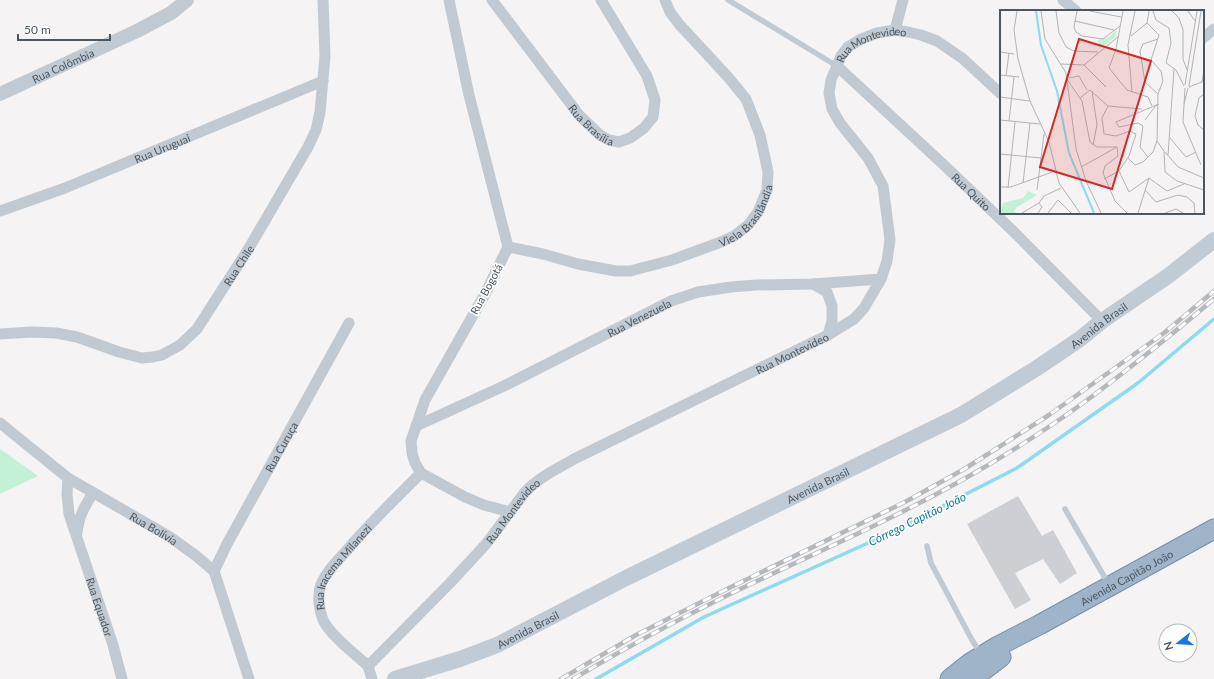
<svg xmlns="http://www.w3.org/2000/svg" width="1214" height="679" font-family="Lato,sans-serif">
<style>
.green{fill:#c3f1d5}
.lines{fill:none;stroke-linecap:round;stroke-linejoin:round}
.stream{stroke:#90daee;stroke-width:3.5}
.building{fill:#cdcfd5}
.trunk-casing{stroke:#7690ad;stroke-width:21}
.service{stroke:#c1cad2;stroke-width:5.5}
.minor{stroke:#c1cad2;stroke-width:11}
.tertiary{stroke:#c1cad2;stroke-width:14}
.secondary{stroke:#c1cbd6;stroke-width:16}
.trunk{stroke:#9fb4c9;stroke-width:19}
.rail-casing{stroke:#b5b8bd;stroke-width:4.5}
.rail{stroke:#fff;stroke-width:3;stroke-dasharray:9;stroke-linecap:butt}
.labels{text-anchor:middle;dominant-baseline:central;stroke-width:3.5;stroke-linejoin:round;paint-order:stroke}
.street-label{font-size:11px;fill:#4a5661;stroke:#fff}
.water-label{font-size:12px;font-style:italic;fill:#0c7c9b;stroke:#fff}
.inset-river{fill:none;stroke:#90daee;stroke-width:2}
.inset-road{fill:none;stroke:#b1b4b9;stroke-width:1}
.view{fill:#d62828;fill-opacity:0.15;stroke:#d62828;stroke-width:2}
.inset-edge{fill:none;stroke:#4a5661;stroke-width:2}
</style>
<rect width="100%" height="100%" fill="#f5f3f3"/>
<!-- green -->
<polygon class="green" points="0,449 38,476 0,494"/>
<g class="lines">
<!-- stream -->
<polyline class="stream" points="596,679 704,617 888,534 1017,468 1138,383 1214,319"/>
</g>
<!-- building -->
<polygon class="building" points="1018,496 1042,536 1053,530 1077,573 1060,584 1043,559 1015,573 1031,600 1015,609 967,524"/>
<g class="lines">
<defs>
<g id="trunk">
<path id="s14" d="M 950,679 L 970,663 L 998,646 L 1039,625 L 1214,529"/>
<polyline points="972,679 1001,657"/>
</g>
</defs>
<!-- trunk casing -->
<use href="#trunk" class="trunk-casing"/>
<!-- service -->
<g class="service">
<polyline points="728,0 837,66"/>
<polyline points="1065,509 1108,583"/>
<polyline points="927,546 931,563 972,640 981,654"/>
</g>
<!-- minor -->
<g class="minor">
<polyline points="449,0 469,95 508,247 485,294 425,400 411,441 412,453 415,463 421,473 465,497 484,505 510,512"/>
<path id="s1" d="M 492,0 L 579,115 L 600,135 L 609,140 L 619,142 L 630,138 L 644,128 L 653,117 L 655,100 L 647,76 L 601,0"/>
<polyline points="1063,0 1076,11"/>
<polyline points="895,30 903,0"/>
<polyline points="1203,38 1214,29"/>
<path id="s2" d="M 837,66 L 945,166 L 1015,233 L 1102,321"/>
<path id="s3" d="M 0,211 L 65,188 L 323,81"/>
<path id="s4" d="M 508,247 L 543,254 L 578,264 L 616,271 L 630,271 L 672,260 L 721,242 L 734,236 L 748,225 L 758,212 L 767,190 L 768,172 L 760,135 L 746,99 L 728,77 L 679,24 L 670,12 L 665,0"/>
<polyline points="813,284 827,292 832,306 832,321 828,335"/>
<path id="s5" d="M 0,334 L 32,332 L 56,333 L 77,337 L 119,352 L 142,358 L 153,357 L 162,355 L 180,345 L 197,329 L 213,304 L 249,248 L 308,147 L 316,130 L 320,112 L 325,56 L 323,0"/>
<path id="s6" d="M 0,423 L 68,478 L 170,537 L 195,555 L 214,571 L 249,679"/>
<path id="s7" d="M 416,426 L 504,386 L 671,301 L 698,292 L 731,287 L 756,285 L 813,284 L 881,279"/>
<path id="s8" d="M 68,478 L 67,494 L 69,514 L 113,645 L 122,679"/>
<path d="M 77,533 C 79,515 84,508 93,493"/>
<path id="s9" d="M 214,571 L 227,544 L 349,323"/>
<path id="s10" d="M 368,666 C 355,654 331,636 323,620 C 319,610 317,595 321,584 C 327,571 337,561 347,550 C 370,523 396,498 421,473"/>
<path id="s11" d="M 372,679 L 368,666 L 450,583 L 486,544 L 525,492 C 539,477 557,469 574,459 L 828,335 L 854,319 L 864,308 L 881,279 L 887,261 L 890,240 L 883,186 L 868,158 L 840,123 L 832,109 L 829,93 L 831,80 L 841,56 L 848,47 L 861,39 L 877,33 L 895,30 L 908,32 L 921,35 L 937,41 L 962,58 L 1001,94"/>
</g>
<!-- tertiary -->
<path class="tertiary" id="s12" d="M 0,94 L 137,31 L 171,13 L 187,0"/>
<!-- secondary -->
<path class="secondary" id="s13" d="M 395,679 L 460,659 L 497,645 L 626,578 L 961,415 L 1037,368 L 1080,339 L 1102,321 L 1168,276 L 1214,240"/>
<!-- trunk -->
<use href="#trunk" class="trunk"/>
<defs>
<g id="rail">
<polyline points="561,679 636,635 729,588 905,502 966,468 1049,415 1164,333 1214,291"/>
<path d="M 573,679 C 622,650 671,623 722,598 C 805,557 891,521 971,475 C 1013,451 1055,424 1094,395 C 1135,364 1175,332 1214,299"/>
</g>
</defs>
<!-- rail casing -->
<use href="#rail" class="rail-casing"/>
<!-- rail -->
<use href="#rail" class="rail"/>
</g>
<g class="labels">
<!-- street labels -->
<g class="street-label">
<text stroke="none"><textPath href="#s11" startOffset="946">Rua Montevideo</textPath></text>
<text stroke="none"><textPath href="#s12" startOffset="69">Rua Colômbia</textPath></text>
<text stroke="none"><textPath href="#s1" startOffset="160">Rua Brasília</textPath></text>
<text stroke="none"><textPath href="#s3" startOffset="174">Rua Uruguai</textPath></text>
<text stroke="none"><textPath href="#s2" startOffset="184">Rua Quito</textPath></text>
<text stroke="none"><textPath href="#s4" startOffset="258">Viela Brasilândia</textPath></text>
<text stroke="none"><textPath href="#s5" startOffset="286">Rua Chile</textPath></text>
<text transform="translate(486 289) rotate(-62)">Rua Bogotá</text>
<text stroke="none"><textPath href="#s7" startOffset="248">Rua Venezuela</textPath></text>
<text stroke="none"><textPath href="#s13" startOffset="790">Avenida Brasil</textPath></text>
<text stroke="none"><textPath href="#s11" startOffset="550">Rua Montevideo</textPath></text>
<text stroke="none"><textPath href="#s9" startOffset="141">Rua Curuça</textPath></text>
<text stroke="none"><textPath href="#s13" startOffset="466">Avenida Brasil</textPath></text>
<text stroke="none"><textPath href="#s11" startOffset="226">Rua Montevideo</textPath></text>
<text stroke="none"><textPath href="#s6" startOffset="187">Rua Bolívia</textPath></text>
<text stroke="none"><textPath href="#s10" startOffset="126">Rua Iracema Milanezi</textPath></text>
<text stroke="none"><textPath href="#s14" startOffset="204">Avenida Capitão João</textPath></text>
<text stroke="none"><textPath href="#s8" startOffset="134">Rua Equador</textPath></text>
<text stroke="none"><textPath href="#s13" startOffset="142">Avenida Brasil</textPath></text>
</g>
<!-- water labels -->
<g class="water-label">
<text transform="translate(917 519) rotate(-26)">Córrego Capitão João</text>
</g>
</g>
<!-- overview -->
<g transform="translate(1000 10)">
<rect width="204" height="204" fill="#f5f3f3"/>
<path d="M 117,20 L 115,27 L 99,39 L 98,30 L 109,27 ZM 28,181 L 37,185 L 17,197 L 14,201 L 17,203 L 0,203 L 3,193 L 23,188 Z" fill="#c3f1d5"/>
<path class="inset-river" d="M 36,1 L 41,35 L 57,81 L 69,143 L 94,203"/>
<path class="inset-road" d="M 17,1 L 14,20 L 18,49 L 30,91 L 49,132 L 59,173 L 80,203M 41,1 L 45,29 L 66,63 L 76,139 L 86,171 L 101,203M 56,1 L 59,23 L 66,37 L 74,41 L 98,42M 77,1 L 74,17 L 76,22 L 82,26 L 103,29 L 120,16M 90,1 L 121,7M 123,1 L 116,39 L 109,58 L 127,80 L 148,87 L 152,96M 153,1 L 156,10 L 169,18 L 171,33 L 166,53 L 176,60 L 184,76M 172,1 L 179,8 L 183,20 L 183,49 L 187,60M 188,1 L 195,11M 75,11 L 114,20M 131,26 L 147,13 L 149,1M 0,42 L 14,44M 61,54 L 84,55 L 119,26M 84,55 L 106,77M 0,65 L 19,67M 6,66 L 9,43M 66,68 L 82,91 L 90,132 L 97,137 L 117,137M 69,68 L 79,66 L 87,80M 185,75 L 197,1M 189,76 L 201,1M 189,77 L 202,72 L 204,61M 185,78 L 183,112 L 201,155M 92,81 L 97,115 L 93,135M 132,82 L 128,35 L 135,1M 158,84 L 145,72 L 140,41 L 143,34 L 158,29M 204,84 L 199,88 L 195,106 L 198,115 L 204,120M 0,87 L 30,91M 80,88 L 90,80 L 108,96 L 142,99M 184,94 L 188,78M 0,110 L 40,114M 145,110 L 157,94M 9,111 L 14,67M 170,128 L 186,147 L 196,142M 157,131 L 164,141 L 165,162 L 177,171 L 204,180M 117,137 L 118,146 L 105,156 L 103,163 L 115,191 L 127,203M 165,142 L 178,157 L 204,168M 0,144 L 41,148M 168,145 L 174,59M 123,147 L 126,134M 148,147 L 140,137 L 143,116 L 138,113 L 119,117 L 116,112 L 159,94M 128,148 L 135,155 L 143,152 L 153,142 L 157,131 L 158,84 L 163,71 L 161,61 L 151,50 L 159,25 L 147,13M 81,157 L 117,137M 119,161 L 129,182 L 149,168M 149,168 L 167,181 L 184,174M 104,169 L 119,161 L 129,146 L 136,124 L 130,121 L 116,126 L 104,124 L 102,108 L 108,96M 23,173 L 30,113M 0,177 L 11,177 L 55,161M 8,178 L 15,112M 37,180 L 44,124M 145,180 L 156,192 L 178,185 L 187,187 L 194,193 L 195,203M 39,193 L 44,186 L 61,178M 22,203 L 39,193M 38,203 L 42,197 L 39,193M 48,203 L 58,190 L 71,203M 138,203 L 149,168M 165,203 L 176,199 L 183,203"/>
<path class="view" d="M 79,29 L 151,51 L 112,179 L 40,157 Z"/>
<rect width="204" height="204" class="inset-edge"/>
</g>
<!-- north arrow -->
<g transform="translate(1178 643) rotate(253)"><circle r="19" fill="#ffffff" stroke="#b7bbc0"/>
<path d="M0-3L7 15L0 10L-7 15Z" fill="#1a73e8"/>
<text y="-6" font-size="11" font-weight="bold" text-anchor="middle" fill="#4a5661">N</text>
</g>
<!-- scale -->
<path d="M18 34v6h92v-6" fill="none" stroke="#4a5661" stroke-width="2"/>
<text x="24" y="34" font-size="12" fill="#4a5661" stroke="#ffffff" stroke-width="3" paint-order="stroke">50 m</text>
</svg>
